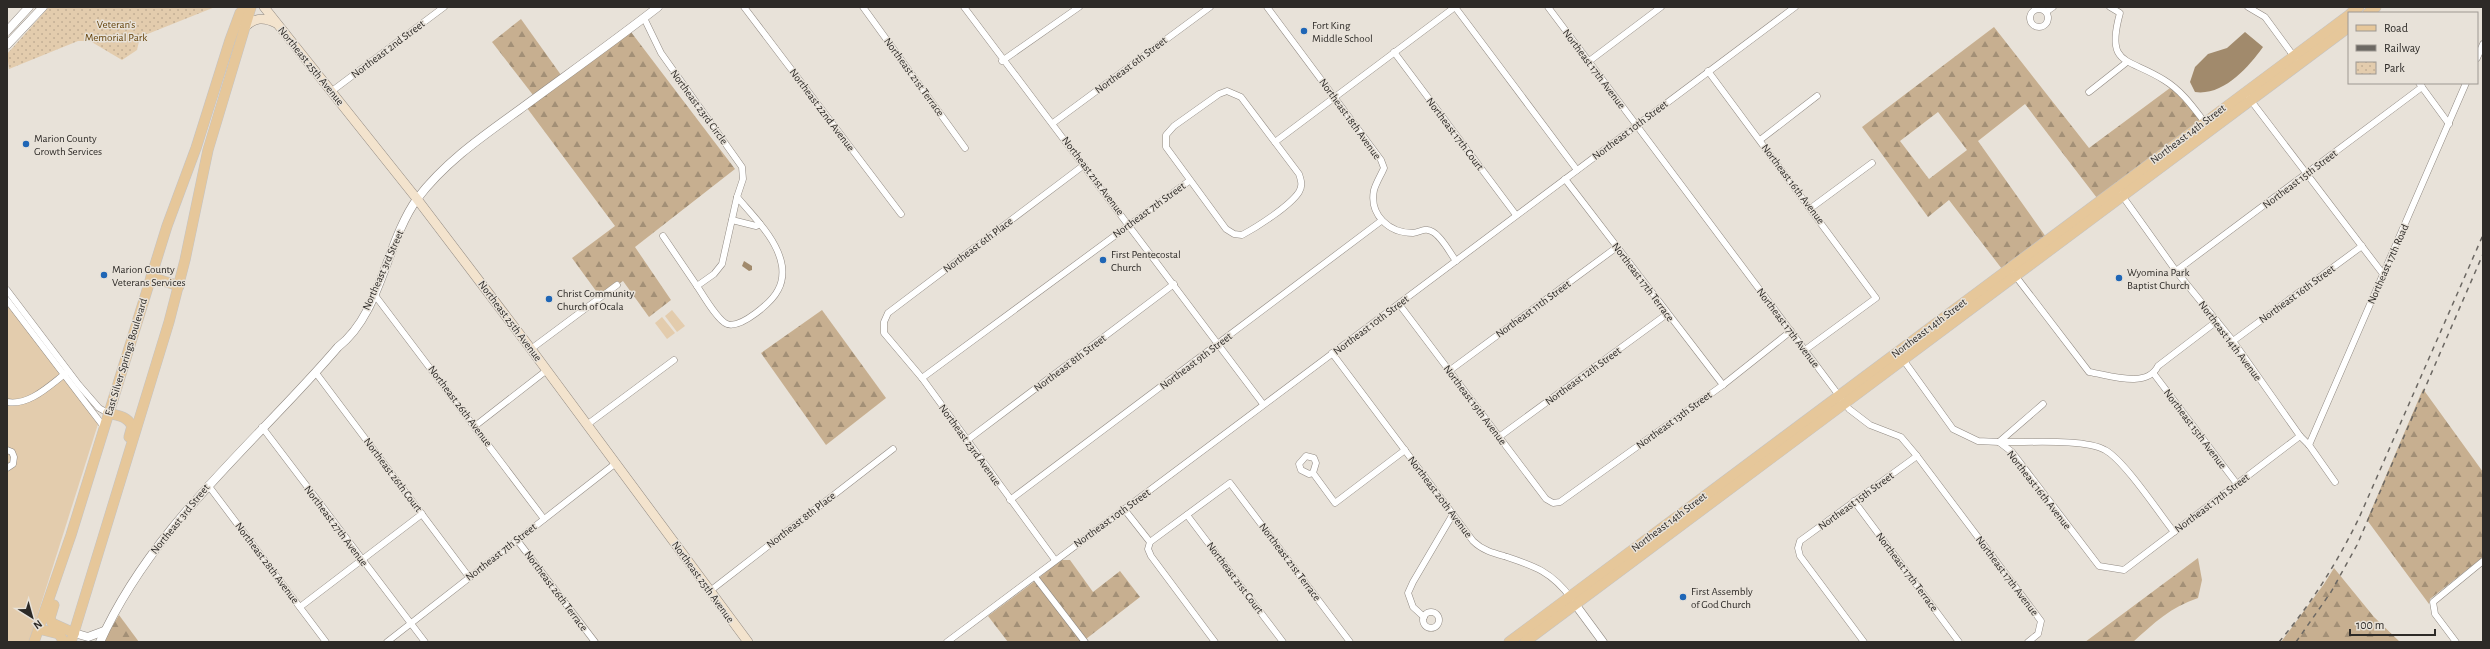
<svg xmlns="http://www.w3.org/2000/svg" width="2490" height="649" font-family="'Alegreya Sans',sans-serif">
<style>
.grass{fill:#e3ccad}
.forest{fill:url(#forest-firs);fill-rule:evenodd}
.park{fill:url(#park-dots)}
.water{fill:#a18a6c}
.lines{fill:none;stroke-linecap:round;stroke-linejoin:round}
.minor-casing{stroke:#908982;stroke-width:7}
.tertiary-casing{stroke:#908982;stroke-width:9}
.secondary-casing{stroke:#908982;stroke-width:10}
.primary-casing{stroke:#c4c3c3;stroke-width:11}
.minor{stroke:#fff;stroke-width:6}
.tertiary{stroke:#fff;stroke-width:8}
.secondary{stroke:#f3e3cd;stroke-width:9}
.primary{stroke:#e6c79a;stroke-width:10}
.rail{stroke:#6c6863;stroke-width:1.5;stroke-dasharray:5 5;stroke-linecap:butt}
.poi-dot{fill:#1f66b6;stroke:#e8e2d9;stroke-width:1.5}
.labels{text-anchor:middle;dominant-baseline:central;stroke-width:3;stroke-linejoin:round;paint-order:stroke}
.park-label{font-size:11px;fill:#66450e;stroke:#e8e2d9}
.poi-label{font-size:11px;fill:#2d2a27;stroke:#e8e2d9;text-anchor:start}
.street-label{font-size:11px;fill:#2d2a27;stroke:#e8e2d9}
</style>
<defs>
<pattern id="forest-firs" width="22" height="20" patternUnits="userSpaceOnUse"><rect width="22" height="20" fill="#c7af90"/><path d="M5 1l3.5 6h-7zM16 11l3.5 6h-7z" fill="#a28f76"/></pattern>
<pattern id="park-dots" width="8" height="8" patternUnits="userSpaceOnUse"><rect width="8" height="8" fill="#e3ccad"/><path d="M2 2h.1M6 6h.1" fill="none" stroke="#c3af95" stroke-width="1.8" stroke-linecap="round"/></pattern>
</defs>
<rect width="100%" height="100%" fill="#e8e2d9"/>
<!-- grass -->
<g class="grass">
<polygon points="7,303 98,424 29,642 7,642"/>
<polygon points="672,310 685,326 677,332 665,316"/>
<polygon points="662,317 675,333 667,339 655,323"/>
</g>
<!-- forest -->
<g class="forest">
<polygon points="521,19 561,75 533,95 492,42"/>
<path d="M 1994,27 L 2089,148 L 2170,88 L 2182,97 L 2200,121 L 2097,198 L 2025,104 L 1978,141 L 2046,237 L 2002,269 L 1949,200 L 1928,217 L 1862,127 ZM 1938,112 L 1967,150 L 1929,179 L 1900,141 Z"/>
<polygon points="631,32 735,169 635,247 671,300 649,317 623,281 620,283 617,281 599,295 572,258 615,226 527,108"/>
<polygon points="822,310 886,398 826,445 761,353"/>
<polygon points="2423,389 2483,472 2483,557 2430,599 2429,604 2367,520"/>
<path d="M 2198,558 L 2202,580 L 2198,598 C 2171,607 2154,623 2133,642 L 2085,642 Z"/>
<polygon points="1060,560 1070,560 1093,592 1120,571 1140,597 1086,639 1039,578"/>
<polygon points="2334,568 2374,617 2400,642 2281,642 2324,584"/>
<polygon points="1035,581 1082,642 1008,642 988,616"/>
<polygon points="119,615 139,642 103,642"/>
</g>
<!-- park -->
<polygon class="park" points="49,7 215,7 140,37 137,50 122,60 90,41 78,41 9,69 7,54"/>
<!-- water -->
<g class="water">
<path d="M 2245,32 L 2263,47 C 2248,68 2223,96 2195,92 L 2190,82 L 2195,67 L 2208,54 L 2227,48 Z"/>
<polygon points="744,261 752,266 752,270 749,271 742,266"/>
</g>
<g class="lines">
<defs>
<g id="minor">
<polyline points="744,7 901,214"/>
<polyline points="863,7 965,148"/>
<polyline points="964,7 1263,404"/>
<path d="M 1267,7 L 1381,160 L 1384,168 C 1381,175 1376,183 1374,190 C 1369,215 1389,233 1413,233 C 1421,232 1425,227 1433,232 C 1442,237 1450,253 1456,261"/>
<polyline points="1455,7 1577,170"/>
<polyline points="1548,7 1849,409 1870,425 1901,437 1917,456 2041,621 2038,634 2028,642"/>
<path d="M 2110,7 L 2120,13 C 2105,67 2128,57 2164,80 C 2182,91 2193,107 2206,124"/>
<polyline points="2248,7 2265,17 2295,58"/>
<circle cx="2039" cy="18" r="9"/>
<polyline points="2046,12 2053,7"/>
<polyline points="644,18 661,53 742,167 743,179 737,197"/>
<polyline points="1394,52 1516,215"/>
<polyline points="2477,58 2483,44"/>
<polyline points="1002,61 1079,7"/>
<polyline points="1588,62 1661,7"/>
<polyline points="1708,71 1876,298 1805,350"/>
<polyline points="2419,83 2449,124"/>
<polyline points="332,91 444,7"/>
<path d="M 1227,91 L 1241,97 L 1299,174 C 1301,180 1303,186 1299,192 C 1290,206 1257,227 1242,235 L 1234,234 L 1226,229 L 1166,147 L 1166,135 L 1174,126 L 1219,94 Z"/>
<polyline points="2089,92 2127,62"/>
<polyline points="2249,98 2383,274"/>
<polyline points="1053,123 1210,7"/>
<polyline points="1760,140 1817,96"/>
<polyline points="1275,142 1455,7"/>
<polyline points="1565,179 1723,385"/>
<polyline points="2121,194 2176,271 2233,341 2300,436"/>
<path d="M 737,197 C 754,217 778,240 782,266 C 783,274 782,283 778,290 C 772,302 741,329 727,324 C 718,321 703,295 697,286 L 714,274 L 722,264 Z"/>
<polyline points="1811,208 1872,163"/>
<polyline points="732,220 756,226 760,224"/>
<polyline points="663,236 697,286"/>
<polyline points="2176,271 2422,87"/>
<path d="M 2014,274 L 2089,372 C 2109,375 2147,389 2158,366 L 2217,321"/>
<polyline points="7,290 79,385 99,408 108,413"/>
<polyline points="374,294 544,519"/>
<polyline points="7,300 104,427"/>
<polyline points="1399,304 1546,499 1553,503 1560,502 1723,385 1791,331"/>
<polyline points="2233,341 2362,246"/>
<polyline points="531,349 617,285"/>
<path d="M 1332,353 L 1473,541 C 1482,550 1493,553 1504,556 C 1534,566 1551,571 1571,598"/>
<polyline points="1902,358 1953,429 1978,441 1999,442 2012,452 2099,566 2124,570 2300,436 2309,445 2335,482"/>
<polyline points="1449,371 1617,247"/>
<polyline points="316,373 469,577"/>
<polyline points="2154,374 2237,484"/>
<polyline points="922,378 1189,181"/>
<path d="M 7,402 C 29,406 49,386 66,373"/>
<polyline points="588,424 674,360"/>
<polyline points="475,426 547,370"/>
<polyline points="262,427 425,642"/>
<polyline points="1499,437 1667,314"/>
<polyline points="966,441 1174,284"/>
<path d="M 1999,442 C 2025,443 2084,438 2105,450 C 2124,460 2159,513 2174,532"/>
<polyline points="1999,442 2043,404"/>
<polyline points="2309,445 2466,83"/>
<polyline points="7,450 12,452 14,457 13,464 7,468"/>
<polyline points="1313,473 1309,474 1301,470 1299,464 1306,456 1314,458 1316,463 1313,473 1335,503 1405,450"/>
<polyline points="208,485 326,642"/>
<polyline points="1010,500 1381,221"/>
<polyline points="1854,501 1959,642"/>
<polyline points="1124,509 1150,542 1148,549 1151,556 1215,642"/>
<polyline points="1187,515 1283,642"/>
<polyline points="517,540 595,642"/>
<polyline points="1150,542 1230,483 1350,642"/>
<polyline points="1055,560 922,378 884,333 884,322 888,313 1084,165"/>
<polyline points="1035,577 1085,642"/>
<polyline points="710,591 893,449"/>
<polyline points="300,607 422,514"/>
<circle cx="1431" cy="620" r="8"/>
<polyline points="1424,617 1413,607 1408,593 1413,582 1453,514"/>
<polyline points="387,642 616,463"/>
<polyline points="947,642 1795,7"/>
<polyline points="1864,642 1800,556 1798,548 1800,541 1917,456"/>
<polyline points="2456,642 2435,614 2433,602 2483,561"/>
</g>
<g id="tertiary">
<polyline points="7,31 29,7"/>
<polyline points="7,45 43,7"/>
<polyline points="1575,604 1603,642"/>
<polyline points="74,633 88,637 104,631"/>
<path d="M 100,642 C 153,524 256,443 338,347 C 381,314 386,242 417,199 C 445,162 483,136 519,110 C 565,76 613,42 658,7"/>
</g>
<g id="secondary">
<polyline points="264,7 417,199 531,349 748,642"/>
<path d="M 244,28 C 254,17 264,17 276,23"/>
</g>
<g id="primary">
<polyline points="2351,13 2359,7"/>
<polyline points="2368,13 2376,7"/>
<polyline points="151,277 179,286"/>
<path d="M 108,413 C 119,416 127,416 132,426 L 129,437"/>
<polyline points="54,605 50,618 52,623 74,633"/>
<polyline points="39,629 59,634 64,642"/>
<polyline points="34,642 71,535 167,226 196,148 230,40 240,13 246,7"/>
<polyline points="71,642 169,322 185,260 208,150 251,7"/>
<polyline points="1509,642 2349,15"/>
<polyline points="1525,642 2349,27"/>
</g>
</defs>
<!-- minor casing -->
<use href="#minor" class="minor-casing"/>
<!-- tertiary casing -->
<use href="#tertiary" class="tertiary-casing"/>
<!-- secondary casing -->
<use href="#secondary" class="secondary-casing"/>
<!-- primary casing -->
<use href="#primary" class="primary-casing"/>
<!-- minor -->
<use href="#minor" class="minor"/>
<!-- tertiary -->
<use href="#tertiary" class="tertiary"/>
<!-- secondary -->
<use href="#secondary" class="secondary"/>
<!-- primary -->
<use href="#primary" class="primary"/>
<!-- rail -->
<g class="rail">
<path d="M 2279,642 C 2311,604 2337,563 2359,518 L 2483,235"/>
<polyline points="2296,642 2331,592 2357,545 2483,254"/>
</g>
</g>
<!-- markers -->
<g class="poi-dot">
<circle cx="1304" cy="31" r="4"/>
<circle cx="26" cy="144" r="4"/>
<circle cx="1103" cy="260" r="4"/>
<circle cx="104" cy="275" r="4"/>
<circle cx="2119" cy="278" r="4"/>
<circle cx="549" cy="299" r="4"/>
<circle cx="1683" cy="597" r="4"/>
</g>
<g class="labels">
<!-- park labels -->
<g class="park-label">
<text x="116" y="24">Veteran's<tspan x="116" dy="13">Memorial Park</tspan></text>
</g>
<!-- poi labels -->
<g class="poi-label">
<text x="1312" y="25">Fort King<tspan x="1312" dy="13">Middle School</tspan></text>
<text x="34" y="138">Marion County<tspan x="34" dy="13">Growth Services</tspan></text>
<text x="1111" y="254">First Pentecostal<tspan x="1111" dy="13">Church</tspan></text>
<text x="112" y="269">Marion County<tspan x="112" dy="13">Veterans Services</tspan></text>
<text x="2127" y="272">Wyomina Park<tspan x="2127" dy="13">Baptist Church</tspan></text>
<text x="557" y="293">Christ Community<tspan x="557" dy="13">Church of Ocala</tspan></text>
<text x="1691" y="591">First Assembly<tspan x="1691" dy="13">of God Church</tspan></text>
</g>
<!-- street labels -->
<g class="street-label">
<text transform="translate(388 49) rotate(-37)">Northeast 2nd Street</text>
<text transform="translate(1131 65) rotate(-37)">Northeast 6th Street</text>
<text transform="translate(311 66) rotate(51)">Northeast 25th Avenue</text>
<text transform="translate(1594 69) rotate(53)">Northeast 17th Avenue</text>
<text transform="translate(914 77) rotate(54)">Northeast 21st Terrace</text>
<text transform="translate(699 107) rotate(54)">Northeast 23rd Circle</text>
<text transform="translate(822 110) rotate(53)">Northeast 22nd Avenue</text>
<text transform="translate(1350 119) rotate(54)">Northeast 18th Avenue</text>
<text transform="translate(1630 130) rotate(-37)">Northeast 10th Street</text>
<text transform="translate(1455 134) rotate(53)">Northeast 17th Court</text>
<text transform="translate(2188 134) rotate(-37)">Northeast 14th Street</text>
<text transform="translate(1093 176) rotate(53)">Northeast 21st Avenue</text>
<text transform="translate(2300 179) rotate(-37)">Northeast 15th Street</text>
<text transform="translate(1793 184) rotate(53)">Northeast 16th Avenue</text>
<text transform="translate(1149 210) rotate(-36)">Northeast 7th Street</text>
<text transform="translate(978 245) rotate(-37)">Northeast 6th Place</text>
<text transform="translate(2388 264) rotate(-66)">Northeast 17th Road</text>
<text transform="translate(383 270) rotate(-66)">Northeast 3rd Street</text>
<text transform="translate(1643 282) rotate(53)">Northeast 17th Terrace</text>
<text transform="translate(2297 294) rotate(-36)">Northeast 16th Street</text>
<text transform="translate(1533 309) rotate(-36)">Northeast 11th Street</text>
<text transform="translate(510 321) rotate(53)">Northeast 25th Avenue</text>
<text transform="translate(1371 325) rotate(-37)">Northeast 10th Street</text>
<text transform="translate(1788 328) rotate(53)">Northeast 17th Avenue</text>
<text transform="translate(1929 328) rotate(-37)">Northeast 14th Street</text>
<text transform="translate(2230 341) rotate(53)">Northeast 14th Avenue</text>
<text transform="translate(126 357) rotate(-73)">East Silver Springs Boulevard</text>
<text transform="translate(1196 361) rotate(-37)">Northeast 9th Street</text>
<text transform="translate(1070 363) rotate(-37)">Northeast 8th Street</text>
<text transform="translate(1583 376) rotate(-36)">Northeast 12th Street</text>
<text transform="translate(1475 405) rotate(53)">Northeast 19th Avenue</text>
<text transform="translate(460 406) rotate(53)">Northeast 26th Avenue</text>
<text transform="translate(1674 420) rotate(-36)">Northeast 13th Street</text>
<text transform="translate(2195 429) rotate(53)">Northeast 15th Avenue</text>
<text transform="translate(970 445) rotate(54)">Northeast 23rd Avenue</text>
<text transform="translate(393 475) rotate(53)">Northeast 26th Court</text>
<text transform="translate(2039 490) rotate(52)">Northeast 16th Avenue</text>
<text transform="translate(1440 497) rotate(53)">Northeast 20th Avenue</text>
<text transform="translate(1856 501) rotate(-36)">Northeast 15th Street</text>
<text transform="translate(2212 503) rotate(-37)">Northeast 17th Street</text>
<text transform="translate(1112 518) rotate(-36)">Northeast 10th Street</text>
<text transform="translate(180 519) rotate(-51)">Northeast 3rd Street</text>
<text transform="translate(801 520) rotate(-38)">Northeast 8th Place</text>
<text transform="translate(1669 522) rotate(-37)">Northeast 14th Street</text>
<text transform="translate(336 526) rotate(53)">Northeast 27th Avenue</text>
<text transform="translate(501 552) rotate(-38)">Northeast 7th Street</text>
<text transform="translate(1290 562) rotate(53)">Northeast 21st Terrace</text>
<text transform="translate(267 563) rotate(53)">Northeast 28th Avenue</text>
<text transform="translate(1907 572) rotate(53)">Northeast 17th Terrace</text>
<text transform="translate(2007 576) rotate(53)">Northeast 17th Avenue</text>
<text transform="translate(1235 578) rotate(53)">Northeast 21st Court</text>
<text transform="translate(703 582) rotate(54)">Northeast 25th Avenue</text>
<text transform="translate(556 591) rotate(53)">Northeast 26th Terrace</text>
</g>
</g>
<!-- border -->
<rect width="2490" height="649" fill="none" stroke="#2d2a27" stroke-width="16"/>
<!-- legend -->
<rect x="2348" y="12" width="130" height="72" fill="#e8e2d9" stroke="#9d9892"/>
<rect x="2356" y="25" width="20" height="6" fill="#e6c79a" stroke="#9d9892"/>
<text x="2384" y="32" font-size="12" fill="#2d2a27">Road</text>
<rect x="2356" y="45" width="20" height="6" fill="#6c6863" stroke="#9d9892"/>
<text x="2384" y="52" font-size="12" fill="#2d2a27">Railway</text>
<rect x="2356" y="62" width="20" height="12" fill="url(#park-dots)" stroke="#9d9892"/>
<text x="2384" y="72" font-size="12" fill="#2d2a27">Park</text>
<!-- north arrow -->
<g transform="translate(32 617) rotate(143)" stroke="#e8e2d9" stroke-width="3" paint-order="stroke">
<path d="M0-3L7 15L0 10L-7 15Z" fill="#2d2a27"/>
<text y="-6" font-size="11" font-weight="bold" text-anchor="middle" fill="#2d2a27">N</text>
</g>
<!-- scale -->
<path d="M2350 629v6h85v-6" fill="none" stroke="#2d2a27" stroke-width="2"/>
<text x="2356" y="629" font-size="12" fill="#2d2a27" stroke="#e8e2d9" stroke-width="3" paint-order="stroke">100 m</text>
</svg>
